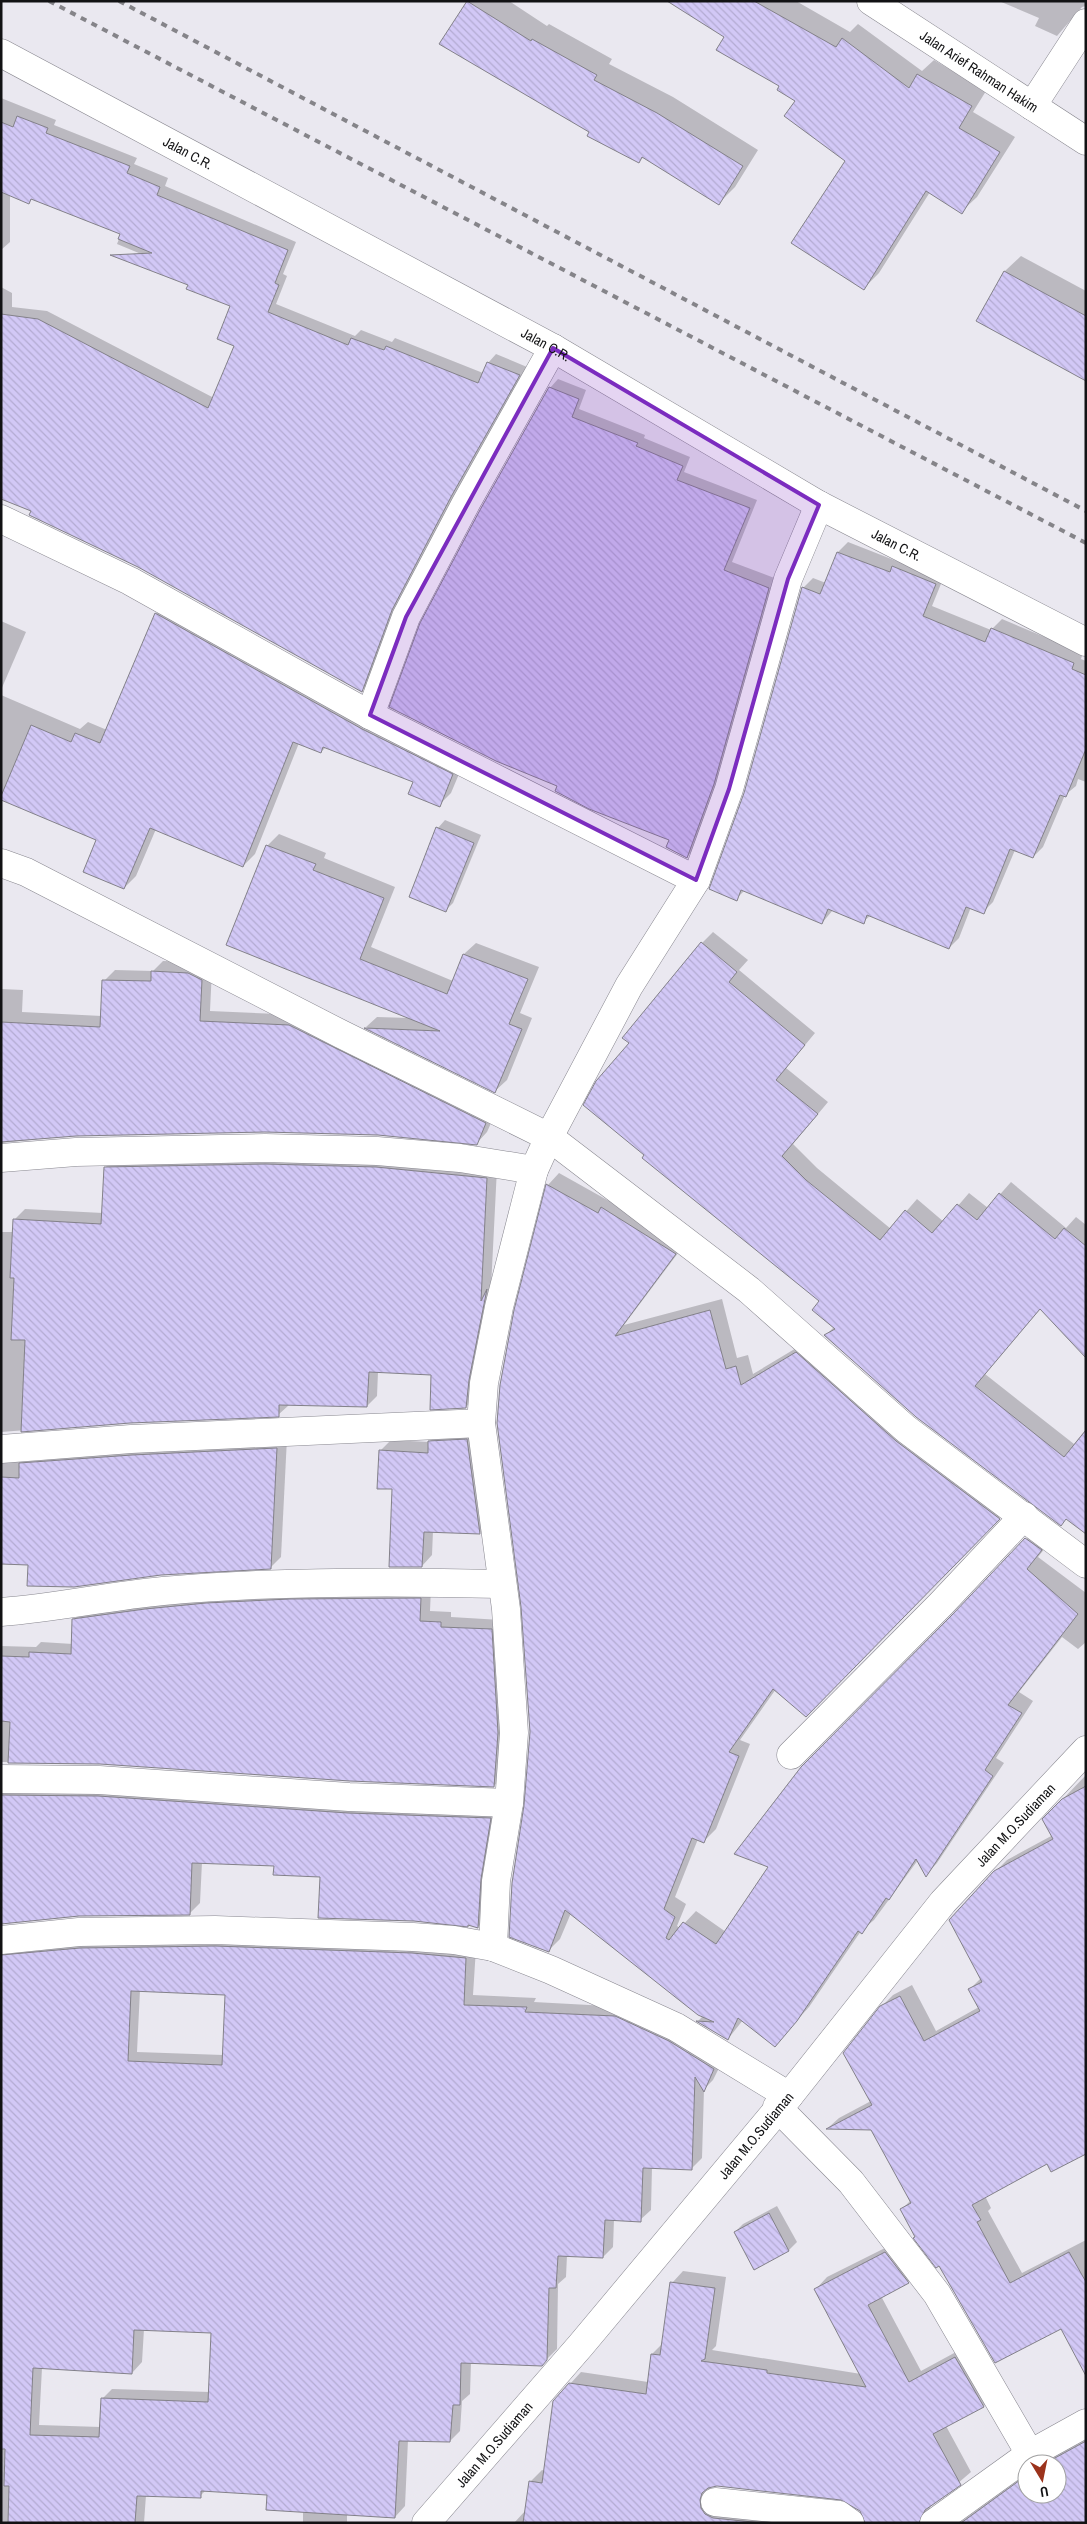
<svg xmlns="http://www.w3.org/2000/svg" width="1087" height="2524" font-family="'Archivo Narrow',sans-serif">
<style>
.shadow{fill:#0003;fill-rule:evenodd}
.building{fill:url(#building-back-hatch);stroke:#838189;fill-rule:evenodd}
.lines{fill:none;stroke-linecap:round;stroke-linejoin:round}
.street-casing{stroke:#88878f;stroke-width:29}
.secondary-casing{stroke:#88878f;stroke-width:29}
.street{stroke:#fff;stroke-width:28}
.secondary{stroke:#fff;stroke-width:28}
.rail{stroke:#858489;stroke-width:4;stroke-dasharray:6 6;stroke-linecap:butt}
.marked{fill:#7b2cbf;fill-opacity:0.2;stroke:#7b2cbf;stroke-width:4;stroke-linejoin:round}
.labels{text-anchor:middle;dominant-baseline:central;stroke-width:4;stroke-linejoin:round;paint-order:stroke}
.street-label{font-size:14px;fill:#121214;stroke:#fff}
</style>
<defs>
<pattern id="building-back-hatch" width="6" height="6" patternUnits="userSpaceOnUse" patternTransform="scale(1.25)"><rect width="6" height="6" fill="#d2c8f6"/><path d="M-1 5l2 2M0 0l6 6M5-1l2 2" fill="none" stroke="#b3abd2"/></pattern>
</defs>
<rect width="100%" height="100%" fill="#eae8f0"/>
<!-- shadow -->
<g class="shadow">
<polygon points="469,1 509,1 547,26 549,24 612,59 609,64 673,97 758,150 735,187 719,203 644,157 639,161 440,44"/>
<polygon points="680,1 796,1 850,32 858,24 922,71 934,60 986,91 973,112 1015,137 977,197 961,212 930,192 879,273 864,288 847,160 797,101 725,37"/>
<polygon points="999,1 1086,1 1086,6 1082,7 1057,36 1035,26 1039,18"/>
<polygon points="1,98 56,120 54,125 137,158 134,164 168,178 165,186 296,242 283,274 287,276 276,304 355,336 361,330 392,342 395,338 483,373 488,363 496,354 527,367 370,683 361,691 138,566 32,511 1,498 1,287 12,293 12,307 47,311 214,398 236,345 232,305 189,284 146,256 117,244 121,234 33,198 29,202 10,194 10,242 1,250"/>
<polygon points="1021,256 1086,291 1086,379 977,321 1005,271"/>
<polygon points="558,379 586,390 579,409 645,435 644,438 690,457 684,472 757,500 732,562 777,579 722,775 695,848 687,857 671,840 559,785 550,388"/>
<polygon points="848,542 899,562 903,557 945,574 932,606 991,630 1002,619 1083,653 1081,659 1086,661 1086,782 1078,779 1076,786 1065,795 1043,847 1033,857 1015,850 993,902 983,912 971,907 959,938 949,948 871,915 863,922 833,910 822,923 745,890 736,899 745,794 803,588 813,578 826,583 838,552"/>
<polygon points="168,602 464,762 451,793 439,805 415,782 326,747 321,752 299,743 255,854 243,866 156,829 136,876 124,888 98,839 1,798 1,695 80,729 88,722 107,730 156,614"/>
<polygon points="1,621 26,632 1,690"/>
<polygon points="445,820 481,835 453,903 445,911 438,828"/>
<polygon points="279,834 326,853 324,858 395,887 371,947 453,981 464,954 476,943 539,967 520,1013 532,1018 507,1080 495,1091 366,1027 377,1017 410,1018 227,944 267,846"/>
<polygon points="713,932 748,960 739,970 815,1033 786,1068 828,1102 793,1144 817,1168 891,1229 917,1199 944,1222 969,1193 988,1208 1011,1182 1066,1228 1076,1217 1086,1225 1086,1356 1041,1308 985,1374 1074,1444 1086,1429 1086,1532 826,1335 834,1327 821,1301 646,1155 630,1043 702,943"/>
<polygon points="163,961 199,962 212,969 210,1011 301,1015 496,1112 487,1132 476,1144 378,1134 265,1131 76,1135 1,1143 1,989 23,990 22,1012 102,1016 104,981 115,970 153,971"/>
<polygon points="276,1154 497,1168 491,1288 476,1396 466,1407 432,1374 378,1372 377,1396 367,1406 289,1405 278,1415 130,1422 1,1432 1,1232 14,1232 14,1220 25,1209 103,1213 105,1168 115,1157"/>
<polygon points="559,1173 609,1201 614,1196 687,1241 624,1325 722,1299 737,1358 748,1355 753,1374 808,1341 1011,1506 806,1716 776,1689 740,1740 750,1744 716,1829 704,1841 698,1839 675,1897 686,1904 677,1926 680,1928 696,1911 726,1932 953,1616 1038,1527 1053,1538 1038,1557 1086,1593 1086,1642 1078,1649 1062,1637 1019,1692 1033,1701 996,1758 1004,1763 937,1863 926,1875 918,1860 874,1920 861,1931 809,2007 775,2045 743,2020 728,2039 698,2021 703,2016 571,1913 560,1939 548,1951 526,1806 531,1732 548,1185"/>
<polygon points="477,1429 490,1523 480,1533 433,1531 432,1555 422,1566 380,1451 391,1440 429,1442 440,1431"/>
<polygon points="287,1438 281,1557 271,1567 1,1563 1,1450"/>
<polygon points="431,1588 430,1611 451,1612 451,1617 501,1620 504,1775 494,1786 99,1763 1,1762 1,1646 36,1647 41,1642 73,1644 74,1620 84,1609 176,1597"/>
<polygon points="1086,1775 1086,2036 1047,2162 985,2196 991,2208 988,2211 1022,2273 1086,2240 1086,2347 1061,2327 939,2265 916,2236 902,2209 911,2200 872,2129 829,2127 839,2118 871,2101 881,2007 893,1995 912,1985 936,2031 979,2007 970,1989 981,1978 995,1872 1007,1860 1053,1835 1062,1800"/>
<polygon points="1,1780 500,1808 488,1917 478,1927 469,1924 468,1925 322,1876 275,1865 202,1862 200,1903 189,1914 79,1915 1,1923"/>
<path d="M 91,1938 L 476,1948 L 473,1995 L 536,1998 L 534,2002 L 626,2007 L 724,2058 L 713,2080 L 704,2089 L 702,2158 L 691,2169 L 652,2167 L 651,2210 L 640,2220 L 614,2219 L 613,2247 L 603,2257 L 567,2255 L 566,2277 L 558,2284 L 557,2349 L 541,2365 L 471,2362 L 470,2394 L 462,2401 L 460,2431 L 450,2441 L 408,2440 L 405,2506 L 395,2517 L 347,2515 L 347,2523 L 303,2523 L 303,2510 L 268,2494 L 206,2490 L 200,2496 L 146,2495 L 144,2523 L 1,2523 L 1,1941 ZM 140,1990 L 226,1993 L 223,2055 L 137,2052 ZM 144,2329 L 213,2332 L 210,2392 L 112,2389 L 102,2399 L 101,2427 L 39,2425 L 42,2368 L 132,2373 L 142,2362 Z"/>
<polygon points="777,2206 797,2242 789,2250 755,2268 735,2232 743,2224"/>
<polygon points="897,2242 919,2270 908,2282 881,2296 921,2371 967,2346 995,2394 984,2406 946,2426 971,2472 930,2507 929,2512 935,2523 866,2523 860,2509 841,2498 717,2485 711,2486 712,2496 851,2523 514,2523 525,2511 530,2482 542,2470 545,2471 570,2384 581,2372 648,2382 652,2354 663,2343 672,2283 683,2271 726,2277 716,2346 712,2350 861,2374 816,2289 827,2277"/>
<polygon points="1086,2437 1086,2523 959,2523 1027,2474 1027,2494 1057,2494 1057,2464 1040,2464"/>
</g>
<!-- building -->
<g class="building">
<polygon points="467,1 531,41 532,39 597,75 594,80 657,113 743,166 719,205 642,157 639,163 587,136 589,132 439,44"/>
<polygon points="667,1 754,1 836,47 842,38 909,88 917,74 972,106 959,128 1000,152 962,214 926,191 864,290 791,243 845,161 784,116 795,101 777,90 779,86 716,50 724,37"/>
<polygon points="17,116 48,128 46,133 130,166 127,173 160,187 157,195 288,250 275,283 279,285 268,312 348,345 351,338 384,350 386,346 478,383 487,362 520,375 452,495 392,610 362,692 138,567 29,515 31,511 1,499 1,314 38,319 208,408 234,346 217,339 230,306 186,289 188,285 110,255 152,253 118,239 120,234 31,199 29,204 1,192 1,122 13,127"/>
<polygon points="1004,271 1086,316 1086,381 976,321"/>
<polygon points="549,387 579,399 572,417 638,443 636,446 683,466 677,480 750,508 724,570 769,588 714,784 687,858 666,847 669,840 589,809 555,791 557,786 496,761 389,707 420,623 480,510"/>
<polygon points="837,552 890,572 892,566 936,584 923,616 985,642 991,628 1074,663 1072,669 1086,675 1086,749 1066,797 1060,795 1033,858 1010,849 984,914 966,907 949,949 867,915 864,924 828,909 822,924 741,890 737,901 709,889 744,793 802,587 820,594"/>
<polygon points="155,613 362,729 453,774 440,807 408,794 413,782 323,747 321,753 293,742 243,867 150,828 124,889 83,872 96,840 1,800 1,796 31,725 71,742 75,733 100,743"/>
<polygon points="436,827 474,843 446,912 409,897"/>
<polygon points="266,845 316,864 313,870 384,898 360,959 447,994 463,954 528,979 509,1024 522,1029 495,1093 364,1028 440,1031 226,945"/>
<polygon points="701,942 737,972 729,982 805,1045 776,1080 818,1114 782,1156 806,1180 880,1240 905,1210 932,1233 957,1204 977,1220 999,1193 1055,1239 1064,1228 1086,1246 1086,1358 1040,1309 975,1386 1064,1457 1086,1430 1086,1534 1066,1519 1061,1526 916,1417 824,1335 835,1329 812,1310 819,1301 642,1158 644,1155 583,1105 596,1081 629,1043 622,1038"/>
<polygon points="151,971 188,973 202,980 200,1021 289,1025 486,1123 477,1145 378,1135 265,1132 76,1136 1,1142 1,1022 100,1027 102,980 151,981"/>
<polygon points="265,1164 376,1167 487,1178 481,1301 487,1289 469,1380 466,1408 430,1410 431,1375 369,1372 367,1407 279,1405 279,1417 130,1423 21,1432 25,1340 11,1340 14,1278 10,1278 13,1219 101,1224 104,1167"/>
<polygon points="546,1184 598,1213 601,1207 676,1254 615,1336 710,1310 726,1369 736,1366 741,1385 796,1352 896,1441 1000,1519 806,1717 773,1689 729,1752 739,1756 704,1843 692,1838 664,1909 675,1917 666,1938 669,1940 683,1922 716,1944 768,1867 734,1854 801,1767 952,1615 1025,1538 1042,1550 1027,1569 1078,1614 1008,1705 1022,1713 985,1770 993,1776 926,1877 916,1859 889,1900 886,1898 862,1934 858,1931 797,2021 775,2047 738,2018 728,2040 696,2021 714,2022 698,2015 565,1910 549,1952 509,1937 512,1883 524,1805 530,1732 521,1607 497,1423 500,1385 514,1310"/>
<polygon points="467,1439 480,1534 424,1532 422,1567 389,1567 392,1489 377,1489 379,1450 428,1453 428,1441"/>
<polygon points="277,1448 271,1569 161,1575 74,1587 27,1586 28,1565 1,1564 1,1477 19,1478 19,1463 132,1455"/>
<polygon points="421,1598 420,1621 441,1622 441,1627 492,1629 498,1733 494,1787 350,1781 100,1764 8,1763 10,1722 1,1721 1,1656 29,1657 29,1652 71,1654 72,1619 145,1609 206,1603 290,1599"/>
<polygon points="1086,1786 1086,2154 1051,2172 1047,2164 972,2205 981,2220 977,2222 1010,2283 1069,2252 1086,2282 1086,2376 1061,2329 995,2363 939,2266 936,2268 913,2238 915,2237 900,2209 911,2203 871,2130 826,2129 872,2105 843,2053 880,2006 900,1996 924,2041 980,2011 968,1989 982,1982 949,1920 994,1871 1053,1839 1042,1819 1062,1799"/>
<polygon points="1,1795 98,1796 348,1813 491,1818 481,1879 478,1928 468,1925 468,1927 414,1921 318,1918 320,1877 273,1875 274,1866 192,1863 190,1915 79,1916 1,1924"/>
<path d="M 215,1946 L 412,1953 L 466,1958 L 464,2005 L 527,2007 L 525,2012 L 615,2016 L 669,2041 L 714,2069 L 704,2092 L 695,2077 L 692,2170 L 643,2168 L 641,2222 L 605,2220 L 603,2258 L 558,2256 L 556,2288 L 549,2288 L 547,2360 L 542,2366 L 461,2363 L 460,2405 L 453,2405 L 450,2442 L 399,2441 L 395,2518 L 266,2510 L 267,2495 L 201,2491 L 201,2498 L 137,2496 L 135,2523 L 8,2523 L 9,2486 L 4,2486 L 5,2449 L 1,2449 L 1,1955 L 80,1948 ZM 131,1991 L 225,1995 L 222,2065 L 128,2061 ZM 134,2330 L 211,2333 L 208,2402 L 101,2398 L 99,2437 L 30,2435 L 33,2368 L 132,2374 Z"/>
<polygon points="769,2213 789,2251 754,2270 734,2232"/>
<polygon points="885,2252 909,2283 868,2305 909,2382 955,2357 984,2407 933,2434 961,2485 925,2510 919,2523 865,2523 860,2511 841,2500 717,2486 708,2488 702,2493 700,2500 701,2508 705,2514 713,2518 763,2523 523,2523 529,2481 542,2483 553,2401 569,2383 646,2394 651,2354 660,2355 670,2282 715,2288 705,2359 701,2361 767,2370 767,2373 866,2387 814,2289"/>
<polygon points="1086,2441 1086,2523 961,2523 1027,2475 1027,2494 1057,2494 1057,2464 1044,2464"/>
</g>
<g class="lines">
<defs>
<g id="street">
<polyline points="1032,106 1086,23"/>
<polyline points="1,519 130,581 370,715 696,880"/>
<polyline points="370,715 406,617 466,503 553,348"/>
<polyline points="1,863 26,872 341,1034 549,1137 749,1290 906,1429 1086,1564"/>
<polyline points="1,1158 76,1152 265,1148 377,1151 460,1158 534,1170"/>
<polyline points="1,1449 131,1439 481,1423"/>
<path d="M 1,1612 C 56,1608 109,1596 163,1591 C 276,1581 388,1581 501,1584"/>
<polyline points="791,1755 941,1604 1024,1516"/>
<polyline points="1,1779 99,1780 349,1797 509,1803"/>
<polyline points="1,1940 79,1932 215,1930 413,1937 454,1940 493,1947 551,1970 676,2027 789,2096"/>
<polyline points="493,1947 496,1881 509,1803 514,1733 506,1609 481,1423 484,1383 499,1307 534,1170 549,1137 629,986 696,880 729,789 788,579 819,505"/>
<polyline points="777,2107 851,2182 937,2294 1030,2454"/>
<polyline points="715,2502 839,2515 850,2523"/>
<polyline points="934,2523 1030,2454 1086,2423"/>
</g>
<g id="secondary">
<path id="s1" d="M 871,1 L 1086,141"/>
<path id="s2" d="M 1,53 L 553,348 L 819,505 L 1086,642"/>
<path id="s3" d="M 426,2523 L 581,2345 L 789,2096 L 943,1902 L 1086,1750"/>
</g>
</defs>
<!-- street casing -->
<use href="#street" class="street-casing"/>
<!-- secondary casing -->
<use href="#secondary" class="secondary-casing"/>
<!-- street -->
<use href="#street" class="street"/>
<!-- secondary -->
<use href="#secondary" class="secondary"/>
<!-- rail -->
<g class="rail">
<polyline points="49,1 1086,543"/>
<polyline points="119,1 1086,511"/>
</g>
</g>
<!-- marked area -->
<path class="marked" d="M 553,348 L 819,505 L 788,579 L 729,789 L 696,880 L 370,715 L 406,617 Z"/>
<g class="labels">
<!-- street labels -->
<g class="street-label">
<text stroke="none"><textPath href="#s1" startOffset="129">Jalan Arief Rahman Hakim</textPath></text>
<text stroke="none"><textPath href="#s2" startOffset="212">Jalan C.R.</textPath></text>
<text stroke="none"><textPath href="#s2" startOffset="618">Jalan C.R.</textPath></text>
<text stroke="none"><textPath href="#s2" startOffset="1022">Jalan C.R.</textPath></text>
<text stroke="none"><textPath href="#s3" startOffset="914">Jalan M.O.Sudiaman</textPath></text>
<text stroke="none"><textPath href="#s3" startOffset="509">Jalan M.O.Sudiaman</textPath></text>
<text stroke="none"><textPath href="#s3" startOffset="104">Jalan M.O.Sudiaman</textPath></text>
</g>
</g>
<!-- border -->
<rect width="1087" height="2524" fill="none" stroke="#121214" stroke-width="5"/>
<!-- north arrow -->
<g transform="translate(1042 2479) rotate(170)"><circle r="24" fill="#ffffff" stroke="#a0a0a1"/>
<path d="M0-4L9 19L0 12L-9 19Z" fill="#9c331c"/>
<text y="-8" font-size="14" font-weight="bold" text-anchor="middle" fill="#121214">U</text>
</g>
</svg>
